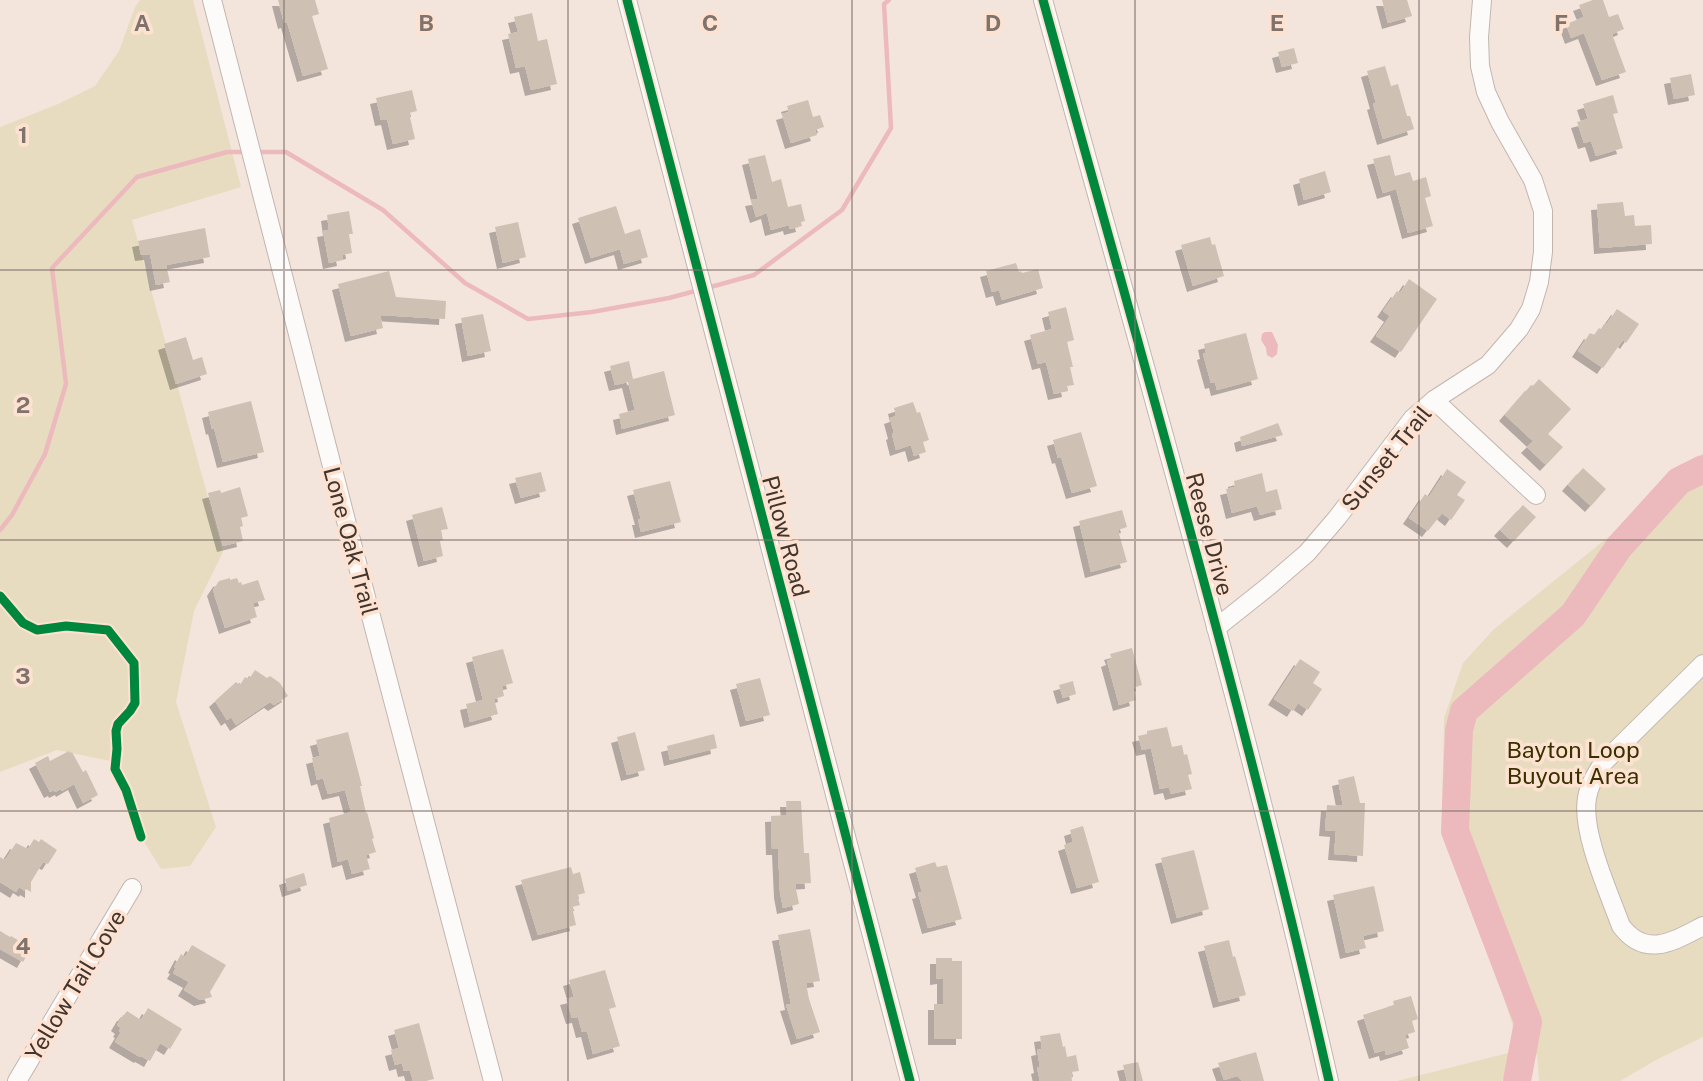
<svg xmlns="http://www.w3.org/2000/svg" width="1703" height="1081" font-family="'Public Sans',sans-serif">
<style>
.green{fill:#e8dcc0}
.water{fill:#ecbabd}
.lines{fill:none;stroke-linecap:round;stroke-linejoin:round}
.stream{stroke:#ecbabd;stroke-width:4.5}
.river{stroke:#ecbabd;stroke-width:28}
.building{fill:#cec1b3;filter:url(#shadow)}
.minor-casing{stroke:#c2b6af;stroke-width:20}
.minor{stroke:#fdfbfa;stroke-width:18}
.cycleway-casing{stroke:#fee2d1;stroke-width:13}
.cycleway{stroke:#00873e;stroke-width:9}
.grid{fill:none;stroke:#7f736c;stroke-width:2;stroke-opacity:0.55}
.labels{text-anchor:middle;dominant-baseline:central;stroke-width:7;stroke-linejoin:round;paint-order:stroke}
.street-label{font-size:23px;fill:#40352f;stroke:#fee2d1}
.park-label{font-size:23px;fill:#393000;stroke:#fee2d1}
.grid-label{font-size:23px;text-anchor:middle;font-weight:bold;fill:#7f736c;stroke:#fee2d1;stroke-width:7;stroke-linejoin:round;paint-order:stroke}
</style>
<defs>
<filter id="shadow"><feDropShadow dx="-6" dy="6" stdDeviation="0" flood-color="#0004"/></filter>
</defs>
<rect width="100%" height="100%" fill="#f4e5dc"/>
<!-- green -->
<g class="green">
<polygon points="140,0 193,0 241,187 132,220 223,552 194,611 176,702 216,827 190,866 161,869 141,837 115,762 57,750 0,772 0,127 58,104 95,86 119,51 135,7"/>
<polygon points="1703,453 1703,1037 1658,1059 1620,1081 1539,1081 1537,1055 1512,1052 1507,1072 1502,1081 1397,1081 1512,1052 1513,1026 1453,847 1442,806 1444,718 1463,663 1493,630 1628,521"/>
</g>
<!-- water -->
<polygon class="water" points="1265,332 1272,332 1278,345 1277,354 1272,358 1267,355 1266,348 1261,340 1262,334"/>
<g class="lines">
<!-- stream -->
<g class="stream">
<polyline points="256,152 286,152 383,210 465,283 528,319 592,312 669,298 699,290"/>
<polyline points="707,288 754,275 842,210 891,128 884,4 889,0"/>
<polyline points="0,530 12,515 45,454 66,384 52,268 137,177 227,152 247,152"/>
</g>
<!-- river -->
<polyline class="river" points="1517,1081 1528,1022 1455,831 1459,730 1464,711 1573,615 1619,547 1679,481 1703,469"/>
</g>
<!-- building -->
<g class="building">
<polygon points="278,0 315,0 319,14 312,16 328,69 303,76 287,22 284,23"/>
<polygon points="1382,0 1407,0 1412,16 1388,23"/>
<polygon points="1593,0 1603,0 1609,17 1618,14 1624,29 1612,34 1626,72 1602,80 1584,33 1571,38 1566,24 1584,17 1579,5"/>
<polygon points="532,13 538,41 547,39 557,84 531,90 525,66 516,68 508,34 518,32 514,17"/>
<polygon points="1294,48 1298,63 1282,67 1278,52"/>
<polygon points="1385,66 1391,86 1398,84 1407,116 1410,116 1414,129 1383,139 1373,104 1376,103 1367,71"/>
<polygon points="1691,74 1695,95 1674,99 1670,78"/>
<polygon points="412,90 417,111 409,113 415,139 393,144 387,119 381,120 376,98"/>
<polygon points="1613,95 1618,113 1613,114 1623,148 1596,156 1591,141 1584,143 1577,122 1588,119 1583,104"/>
<polygon points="808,100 813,117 820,115 824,127 815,130 817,135 791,143 782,114 789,112 787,106"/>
<polygon points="765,155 772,182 781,179 788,207 801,204 805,221 801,222 802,226 790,229 789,225 771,230 767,213 756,217 751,200 758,199 748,159"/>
<polygon points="1390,155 1395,176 1410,172 1413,181 1426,177 1431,196 1425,198 1433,226 1408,233 1396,189 1383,193 1373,159"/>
<polygon points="1325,171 1331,192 1304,200 1299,179"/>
<polygon points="1623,202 1625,216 1634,215 1635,226 1651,225 1652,244 1600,248 1597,204"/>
<polygon points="616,206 625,234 640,229 648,257 624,264 620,249 591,258 578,218"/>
<polygon points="349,211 353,234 349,234 352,253 342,255 343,260 329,263 323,231 329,230 327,215"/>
<polygon points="518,222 526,257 503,263 495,227"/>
<polygon points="205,228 210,257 166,265 170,282 156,285 150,254 141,255 138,241"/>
<polygon points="1210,237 1212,245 1215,244 1224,276 1193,286 1181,245"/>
<polygon points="1016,263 1019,272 1021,271 1022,273 1038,269 1043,288 1002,300 999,290 992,292 986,271"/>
<polygon points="389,271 396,297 446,301 445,319 380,315 383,328 351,336 338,284"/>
<polygon points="1409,279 1437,299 1401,352 1376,336 1390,316 1383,311 1397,291 1400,293"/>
<polygon points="1066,307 1074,340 1067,342 1073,367 1070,367 1074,385 1067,386 1068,391 1054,394 1046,362 1038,364 1030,335 1052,329 1048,312"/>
<polygon points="1617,309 1639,324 1626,343 1623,340 1603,368 1578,351 1590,333 1594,335 1599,328 1601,329 1604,324 1606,325"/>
<polygon points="483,314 491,351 468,356 461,318"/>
<polygon points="1246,333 1258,379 1217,390 1215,382 1211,383 1203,354 1206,353 1204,344"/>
<polygon points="186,337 193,360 202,357 207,374 176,384 164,344"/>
<polygon points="629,361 633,379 664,371 675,415 622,429 619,414 635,410 628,382 615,385 610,366"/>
<polygon points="1539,379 1571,409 1548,434 1563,447 1546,465 1527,447 1533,441 1505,415 1531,385 1533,386"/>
<polygon points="251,401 264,452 223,462 214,428 212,429 208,412"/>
<polygon points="913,402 917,413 920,412 929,440 923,442 926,452 914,456 911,445 896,450 892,434 894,433 890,418 896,416 894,408"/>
<polygon points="1278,423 1283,435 1242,446 1240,437"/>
<polygon points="1081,432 1097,486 1072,493 1061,457 1058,458 1053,440"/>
<polygon points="1583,468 1606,489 1591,506 1568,485"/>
<polygon points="1447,469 1466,482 1457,495 1465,500 1451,520 1442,513 1428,531 1409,518 1425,494 1429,497"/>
<polygon points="541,472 546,491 521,498 515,478"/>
<polygon points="1262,473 1266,492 1277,489 1282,509 1260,515 1257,506 1232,513 1226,489 1235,487 1234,481"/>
<polygon points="670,481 681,522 641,532 638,519 641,519 633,490"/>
<polygon points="240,487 248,516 241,518 243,526 240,527 243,541 223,546 208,493 220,490 221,493"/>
<polygon points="1523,505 1536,517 1513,542 1500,530"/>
<polygon points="442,507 448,529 441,530 443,540 440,541 443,556 424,561 412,515"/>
<polygon points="1122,510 1127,527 1118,530 1127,562 1091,572 1079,521"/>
<polygon points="230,578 230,580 237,578 239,583 241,582 242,585 258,580 265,600 253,603 257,617 225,628 213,590 219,581"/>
<polygon points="1132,648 1142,685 1133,688 1136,700 1119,705 1107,661 1112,659 1110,654"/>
<polygon points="503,649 513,683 502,686 504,696 494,699 498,714 470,722 466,704 483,700 472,657"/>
<polygon points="1300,659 1320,672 1313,683 1322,689 1308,710 1298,703 1293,711 1274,699"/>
<polygon points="255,670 267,678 270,676 280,683 288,696 274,705 270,702 236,725 231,717 227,720 215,701 236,682 240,685 245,677 249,679"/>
<polygon points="760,678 770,715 746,721 736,684"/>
<polygon points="1073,681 1076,694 1063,698 1059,685"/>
<polygon points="1167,727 1172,747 1182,745 1184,755 1187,754 1192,774 1188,775 1192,789 1171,794 1169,787 1160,789 1151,748 1142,750 1138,736 1147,734 1147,731"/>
<polygon points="348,732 362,786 360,786 366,813 367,812 374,838 372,839 376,852 366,855 370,869 352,874 348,859 338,862 329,818 351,812 345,790 328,794 323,778 317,780 312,758 320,756 316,740"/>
<polygon points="635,732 645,770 627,775 617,737"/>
<polygon points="714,734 717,748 670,760 667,746"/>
<polygon points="69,751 70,753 72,752 83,772 86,770 98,795 83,803 74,784 62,791 61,789 55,792 54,790 50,792 35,763 48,756 50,761"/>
<polygon points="1354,776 1360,803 1365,803 1363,856 1334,854 1336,831 1325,830 1327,805 1343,806 1338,780"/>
<polygon points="786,801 801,801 804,853 809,853 811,883 795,884 799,904 783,908 780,892 778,849 772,849 771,816 787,815"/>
<polygon points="1083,826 1099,882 1077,888 1064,845 1073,842 1070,830"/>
<polygon points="34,839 39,842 41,839 57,850 48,864 43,862 31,882 31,892 26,889 25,891 19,887 16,892 0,882 0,857 5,860 16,843 28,849"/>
<polygon points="1194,850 1209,909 1177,918 1161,858"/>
<polygon points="935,862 937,867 947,865 962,919 928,928 918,893 922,892 915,868"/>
<polygon points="571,867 573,874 580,872 585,893 577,895 580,905 572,907 576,925 538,935 521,880"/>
<polygon points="304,873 307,885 288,891 285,879"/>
<polygon points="1374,886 1384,931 1363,936 1366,948 1346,953 1333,895"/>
<polygon points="810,929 820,981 806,983 809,999 820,1032 797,1039 786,1005 791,1004 778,935"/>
<polygon points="0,931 10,937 11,936 31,948 23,962 0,949"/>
<polygon points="1229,940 1233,957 1235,956 1246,995 1219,1002 1204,946"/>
<polygon points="192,945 226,965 210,992 212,997 200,1000 184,990 189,982 173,973 176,968 174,967 181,954 185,957"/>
<polygon points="936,958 952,958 952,961 962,961 962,1039 934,1039 934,1004 943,1004 943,978 936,979"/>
<polygon points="605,970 616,1007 609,1009 620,1046 593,1054 587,1031 582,1032 578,1017 572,1018 566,999 574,997 569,980"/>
<polygon points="1411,996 1418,1019 1412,1021 1415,1032 1405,1035 1409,1048 1386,1055 1385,1050 1375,1053 1363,1015 1394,1005 1393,1001"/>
<polygon points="148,1008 182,1029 170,1049 160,1043 150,1061 141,1056 140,1057 115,1042 121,1032 119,1031 121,1028 117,1025 123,1015 124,1015 127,1011 141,1020"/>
<polygon points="419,1023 434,1079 426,1081 413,1081 410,1070 404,1071 402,1063 395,1065 391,1050 399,1048 394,1030"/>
<polygon points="1060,1033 1063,1047 1065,1046 1067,1057 1076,1055 1079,1071 1071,1072 1072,1081 1040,1081 1037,1068 1040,1067 1037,1050 1042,1049 1040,1036"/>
<polygon points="1256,1052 1264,1081 1242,1081 1237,1076 1224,1080 1218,1063"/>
<polygon points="1138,1062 1143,1081 1127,1081 1123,1065"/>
</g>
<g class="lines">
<defs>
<g id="minor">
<polyline points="212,0 351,540 493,1081"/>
<polyline points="627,0 910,1081"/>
<path d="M 1043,0 C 1142,359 1247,718 1329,1081"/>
<polyline points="1434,400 1536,495"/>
<polyline points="1216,628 1270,585 1307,553 1337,518 1413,418 1434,400 1488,365 1519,329 1531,309 1539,282 1543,252 1543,211 1533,180 1500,122 1486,92 1480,66 1479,37 1482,0"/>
<path d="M 1703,664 L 1603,763 C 1596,774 1589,785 1587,798 C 1581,832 1609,893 1621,926 C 1646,959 1674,941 1703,926"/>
<polyline points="17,1081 132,888"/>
</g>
</defs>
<!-- minor casing -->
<use href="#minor" class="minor-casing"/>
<!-- minor -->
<use href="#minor" class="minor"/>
<defs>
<g id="cycleway">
<polyline points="627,0 910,1081"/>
<path d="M 1043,0 C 1142,359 1247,718 1329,1081"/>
<polyline points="0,596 23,623 37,630 66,626 108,630 134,663 135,703 130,711 118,724 116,731 117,749 115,769 126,790 141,837"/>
</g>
</defs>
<!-- cycleway casing -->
<use href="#cycleway" class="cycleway-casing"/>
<!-- cycleway -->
<use href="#cycleway" class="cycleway"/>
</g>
<!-- grid -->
<path class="grid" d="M 284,0 L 284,1081M 568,0 L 568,1081M 852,0 L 852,1081M 1135,0 L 1135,1081M 1419,0 L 1419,1081M 0,270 L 1703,270M 0,540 L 1703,540M 0,811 L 1703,811"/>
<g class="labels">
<!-- street labels -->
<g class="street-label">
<text transform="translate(1386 458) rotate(-51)">Sunset Trail</text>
<text transform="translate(1210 534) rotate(75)">Reese Drive</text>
<text transform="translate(786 536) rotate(75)">Pillow Road</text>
<text transform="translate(351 541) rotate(75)">Lone Oak Trail</text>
<text transform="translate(75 985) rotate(-59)">Yellow Tail Cove</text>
</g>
<!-- park labels -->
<g class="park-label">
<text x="1573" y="749">Bayton Loop<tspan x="1573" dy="26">Buyout Area</tspan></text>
</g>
</g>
<g class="grid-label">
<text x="142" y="31">A</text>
<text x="426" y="31">B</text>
<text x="710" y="31">C</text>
<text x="993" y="31">D</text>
<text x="1277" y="31">E</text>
<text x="1561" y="31">F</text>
<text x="23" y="143">1</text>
<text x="23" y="413">2</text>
<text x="23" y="684">3</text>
<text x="23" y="954">4</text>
</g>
</svg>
